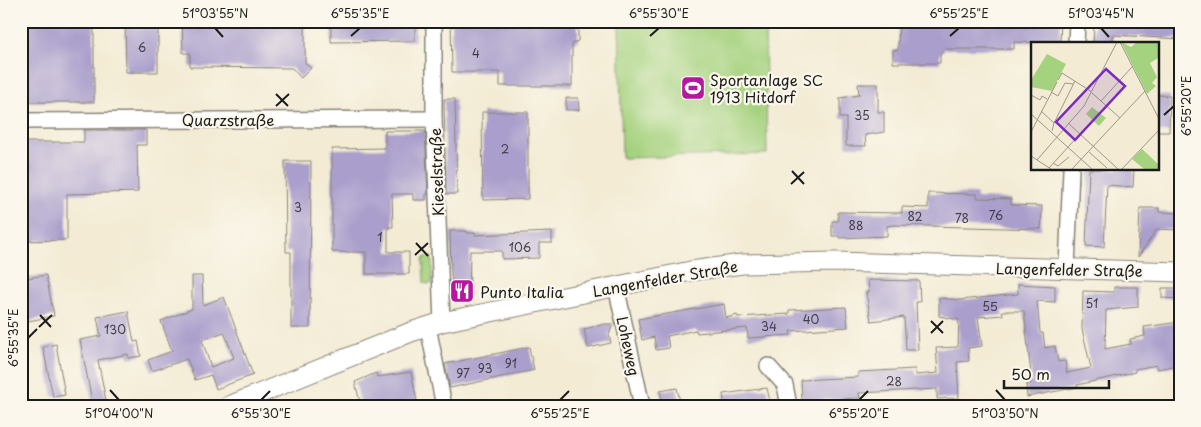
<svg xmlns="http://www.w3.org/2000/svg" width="1201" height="427" font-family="'Playpen Sans',sans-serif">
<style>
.green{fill:#a5d27e;stroke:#60774d}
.building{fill:#aa9fcc;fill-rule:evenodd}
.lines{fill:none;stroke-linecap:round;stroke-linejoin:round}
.minor-casing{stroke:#888478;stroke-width:18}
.tertiary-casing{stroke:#888478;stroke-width:21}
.minor{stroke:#fff;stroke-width:15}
.tertiary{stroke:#fff;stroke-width:19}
.ticks{fill:none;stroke:#1c1c1c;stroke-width:2}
.labels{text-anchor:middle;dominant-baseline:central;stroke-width:4.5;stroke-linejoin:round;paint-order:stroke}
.number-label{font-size:12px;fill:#403d48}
.poi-label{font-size:15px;fill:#1c1c1c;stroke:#fbf7ec;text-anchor:start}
.street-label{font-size:15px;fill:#1c1c1c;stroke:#fbf7ec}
.inset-road{fill:none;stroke:#9d988a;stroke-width:1}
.view{fill:#7b2cbf;fill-opacity:0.15;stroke:#7b2cbf;stroke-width:2.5}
.inset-edge{fill:none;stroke:#1c1c1c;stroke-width:2.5}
.neatline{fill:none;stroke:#1c1c1c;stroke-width:2}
.ticks-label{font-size:12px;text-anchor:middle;fill:#1c1c1c}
</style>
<rect width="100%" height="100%" fill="#fbf7ec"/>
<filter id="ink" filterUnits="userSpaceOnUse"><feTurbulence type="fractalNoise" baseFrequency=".02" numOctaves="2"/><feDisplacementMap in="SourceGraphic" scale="10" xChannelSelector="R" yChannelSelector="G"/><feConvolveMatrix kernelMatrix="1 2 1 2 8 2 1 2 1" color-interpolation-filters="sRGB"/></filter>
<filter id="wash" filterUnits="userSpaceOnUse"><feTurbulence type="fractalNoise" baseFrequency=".0096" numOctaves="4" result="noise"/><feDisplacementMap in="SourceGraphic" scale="20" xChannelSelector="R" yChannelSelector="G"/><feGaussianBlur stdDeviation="1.12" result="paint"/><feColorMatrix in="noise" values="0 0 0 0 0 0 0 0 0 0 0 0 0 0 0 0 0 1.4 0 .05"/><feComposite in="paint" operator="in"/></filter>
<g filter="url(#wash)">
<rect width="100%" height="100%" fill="#f3ebd4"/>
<!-- green -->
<g class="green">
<polygon points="619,21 765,21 767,154 622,158"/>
<polygon points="425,257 432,257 432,283 429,284 424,283 423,260"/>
</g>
<g id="blocks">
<!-- building -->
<g class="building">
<rect x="21" y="21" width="73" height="81"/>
<polygon points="125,21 158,21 158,72 126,72"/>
<polygon points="182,21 305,21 305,63 311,68 301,78 292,68 190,67 190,53 183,53"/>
<polygon points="331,21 415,21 415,41 331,42"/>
<polygon points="451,21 572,21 578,26 578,41 572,44 572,86 500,86 500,72 452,72"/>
<polygon points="899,21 968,21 968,25 993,25 993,21 1061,21 1060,43 1014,42 1014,49 945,49 940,53 940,63 893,63 893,50 898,50"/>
<polygon points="1126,21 1180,21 1180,39 1113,35 1113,44 1093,44 1094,23 1126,24"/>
<polygon points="858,84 878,84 878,112 884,112 884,132 865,135 866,146 846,146 846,118 840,118 840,98 859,95"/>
<polygon points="1158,95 1170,96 1169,132 1157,132"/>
<polygon points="566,98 578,98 579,110 566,110"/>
<polygon points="444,99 455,99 457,194 446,194"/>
<polygon points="482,112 528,112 528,199 483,200"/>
<polygon points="84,130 146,130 146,145 137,145 138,192 67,194 67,240 21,241 21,142 84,142"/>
<polygon points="385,131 425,131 428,194 426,194 426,200 413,200 413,194 392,194 393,227 388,227 388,252 409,252 409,274 366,274 366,252 332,252 332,149 385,148"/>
<polygon points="285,161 311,161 310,328 291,328 291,252 286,252"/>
<polygon points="1089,169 1134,169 1133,187 1107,185 1104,247 1086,246"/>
<polygon points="928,193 977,194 977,198 1011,199 1011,205 1042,206 1041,229 893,225 887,226 887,236 839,238 839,236 832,236 832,221 838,221 838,212 902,213 902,207 928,208"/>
<polygon points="1140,208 1159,208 1159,212 1180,213 1180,230 1157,229 1138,257"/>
<polygon points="450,231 467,231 467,233 475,233 475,235 552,232 552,243 539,243 539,258 502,259 502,251 470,251 469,296 454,297 451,273"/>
<polygon points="46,275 54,316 23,322 21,279"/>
<path d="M 192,276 L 202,276 L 203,305 L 224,297 L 253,375 L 216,389 L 211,375 L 195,380 L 187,359 L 152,371 L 148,360 L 172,351 L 161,321 L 192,309 ZM 224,332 L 234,358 L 211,367 L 202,340 Z"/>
<polygon points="868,280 919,281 920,302 916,302 918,350 906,350 904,317 871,321 866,292 869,292"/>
<polygon points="1018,284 1055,286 1055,302 1037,301 1040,333 1043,333 1045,348 1055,346 1058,362 1065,361 1067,373 1091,368 1082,329 1083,291 1114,292 1114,287 1138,287 1138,307 1106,310 1105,349 1131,344 1130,339 1145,336 1144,327 1180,322 1180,356 1176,357 1178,365 1158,369 1157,365 1135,369 1135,372 1077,385 1078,387 1027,397 1026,385 1032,383 1024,311 1002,311 1003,315 978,317 982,346 968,348 969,361 957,362 959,398 937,399 937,389 859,393 860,398 802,401 801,380 858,377 858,372 915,369 916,375 938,373 936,348 958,347 959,320 939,316 939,298 960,300 1018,294"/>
<polygon points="1162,288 1180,288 1180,299 1162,298"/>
<polygon points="724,304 726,318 737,315 738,317 789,314 789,310 846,307 848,327 790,331 791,335 748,338 747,328 697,333 696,330 667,336 669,348 656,350 654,337 642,340 638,319"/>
<polygon points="128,311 134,342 138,341 141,356 128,358 128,354 98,360 107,406 93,406 80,340 101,336 97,317"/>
<polygon points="605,324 613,324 609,335 611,343 588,348 584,329"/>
<polygon points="56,344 65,395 53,397 43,347"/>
<polygon points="529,347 534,370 450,388 445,364"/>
<polygon points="411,372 418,406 361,406 355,382 376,373 377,377"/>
<polygon points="677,388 681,406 663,406 660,391"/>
<polygon points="767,388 771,406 725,406 723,394"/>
</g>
</g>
</g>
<g filter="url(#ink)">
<use href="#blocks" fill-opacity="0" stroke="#888478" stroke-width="1"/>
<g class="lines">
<defs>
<g id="minor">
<polyline points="434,21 434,119 442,322"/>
<polyline points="1076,44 1077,21"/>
<polyline points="21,121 434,119"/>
<polyline points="1067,269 1071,169"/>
<polyline points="616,286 642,406"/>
<polyline points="428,327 444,406"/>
<polyline points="768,366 785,385 789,406"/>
</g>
<polyline id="tertiary" points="229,406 411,332 442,322 691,271 742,264 835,262 1180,272"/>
</defs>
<!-- minor casing -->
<use href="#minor" class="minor-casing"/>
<!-- tertiary casing -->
<use href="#tertiary" class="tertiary-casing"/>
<!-- minor -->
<use href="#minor" class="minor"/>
<!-- tertiary -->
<use href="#tertiary" class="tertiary"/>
</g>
</g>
<!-- ticks -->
<path class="ticks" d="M 215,28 L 223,37M 1101,28 L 1109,37M 351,36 L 360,28M 650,36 L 659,28M 950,36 L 959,28M 276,94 L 288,106M 276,106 L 289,94M 1164,115 L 1174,106M 792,171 L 804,184M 791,184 L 804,172M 416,243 L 428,256M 415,255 L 428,243M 40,315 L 51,327M 931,321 L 943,333M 39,327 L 52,315M 931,333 L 943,321M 28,338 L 37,329M 110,390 L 119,400M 996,390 L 1005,400M 261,400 L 270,391M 560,400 L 569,391M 859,400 L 868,391"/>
<!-- icons -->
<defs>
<symbol id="stadium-square" viewBox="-11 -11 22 22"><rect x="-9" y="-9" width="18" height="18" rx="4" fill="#b5179e" stroke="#fbf7ec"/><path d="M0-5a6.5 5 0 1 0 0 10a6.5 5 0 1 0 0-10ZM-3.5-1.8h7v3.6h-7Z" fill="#fff"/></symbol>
<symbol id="restaurant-square" viewBox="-11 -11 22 22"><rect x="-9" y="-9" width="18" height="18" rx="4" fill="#b5179e" stroke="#fbf7ec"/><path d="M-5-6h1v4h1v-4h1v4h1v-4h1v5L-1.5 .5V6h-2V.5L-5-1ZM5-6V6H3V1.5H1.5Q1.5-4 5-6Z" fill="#fff"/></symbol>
</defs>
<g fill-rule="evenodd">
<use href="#stadium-square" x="679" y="74" width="28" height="28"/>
<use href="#restaurant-square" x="448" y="277" width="28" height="28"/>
</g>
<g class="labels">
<!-- number labels -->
<g class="number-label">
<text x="142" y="47">6</text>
<text x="476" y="53">4</text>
<text x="862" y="115">35</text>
<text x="505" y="149">2</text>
<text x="298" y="207">3</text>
<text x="996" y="215">76</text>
<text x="915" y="216">82</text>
<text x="962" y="218">78</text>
<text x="856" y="225">88</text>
<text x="380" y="237">1</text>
<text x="520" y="247">106</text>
<text x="1092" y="303">51</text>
<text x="990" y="306">55</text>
<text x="811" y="319">40</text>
<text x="769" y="326">34</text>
<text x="115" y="329">130</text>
<text x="511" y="363">91</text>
<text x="485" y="368">93</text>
<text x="463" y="373">97</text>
<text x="894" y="381">28</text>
</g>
<!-- poi labels -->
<g class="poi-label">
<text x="710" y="79">Sportanlage SC<tspan x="710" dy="17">1913 Hitdorf</tspan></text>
<text x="480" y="291">Punto Italia</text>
</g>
<!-- street labels -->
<g class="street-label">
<text x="228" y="119">Quarzstraße</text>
<text transform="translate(436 172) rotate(-92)">Kieselstraße</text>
<text transform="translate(1069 269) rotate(1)">Langenfelder Straße</text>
<text transform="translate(665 278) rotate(-10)">Langenfelder Straße</text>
<text transform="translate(629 346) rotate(78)">Loheweg</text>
</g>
</g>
<!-- overview -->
<g transform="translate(1031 42)">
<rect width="128" height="128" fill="#f3ebd4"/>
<path d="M 90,0 L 100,5 L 106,0 L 127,0 L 127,16 L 119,21 L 126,35 L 121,41 L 125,44 L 116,52 ZM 16,12 L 35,22 L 21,49 L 0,45 L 0,38 ZM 61,65 L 75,76 L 68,84 L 55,72 ZM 111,107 L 127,122 L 127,127 L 113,127 L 101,117 Z" fill="#a5d27e"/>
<path class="inset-road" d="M 89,0 L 128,77M 27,38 L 31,31 L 61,50M 20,50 L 27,54 L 34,41 L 42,42M 61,51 L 89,76M 0,53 L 9,58 L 11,54 L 16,57M 70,59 L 101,25M 10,69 L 23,81 L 21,89M 0,72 L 61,127M 23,81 L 44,39M 37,81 L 87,127M 0,90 L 26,40M 58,110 L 76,126M 0,114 L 20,127M 6,118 L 53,64 L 86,0M 22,121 L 27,124 L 38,115M 18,126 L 58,82M 41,127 L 114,49M 91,127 L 128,88"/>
<path class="view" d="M 75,27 L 94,44 L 44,98 L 25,80 Z"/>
<rect width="128" height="128" class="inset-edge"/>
</g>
<!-- margin -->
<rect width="1201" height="427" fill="none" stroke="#fbf7ec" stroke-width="55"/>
<!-- scale -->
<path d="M1004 380v8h105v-8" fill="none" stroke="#1c1c1c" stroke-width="2.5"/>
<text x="1011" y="380" font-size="15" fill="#1c1c1c" stroke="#fbf7ec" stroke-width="4" paint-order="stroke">50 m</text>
<rect x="28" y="28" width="1146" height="372" class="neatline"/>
<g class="ticks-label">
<text x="215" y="18">51°03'55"N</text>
<text x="360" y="18">6°55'35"E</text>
<text x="659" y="18">6°55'30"E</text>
<text x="959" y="18">6°55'25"E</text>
<text x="1101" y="18">51°03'45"N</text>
<text transform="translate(1187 106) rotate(-90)" y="4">6°55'20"E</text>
<text transform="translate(14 338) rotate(-90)" y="4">6°55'35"E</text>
<text x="119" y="418">51°04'00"N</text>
<text x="261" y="418">6°55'30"E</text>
<text x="560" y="418">6°55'25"E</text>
<text x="859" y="418">6°55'20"E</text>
<text x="1005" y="418">51°03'50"N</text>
</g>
</svg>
